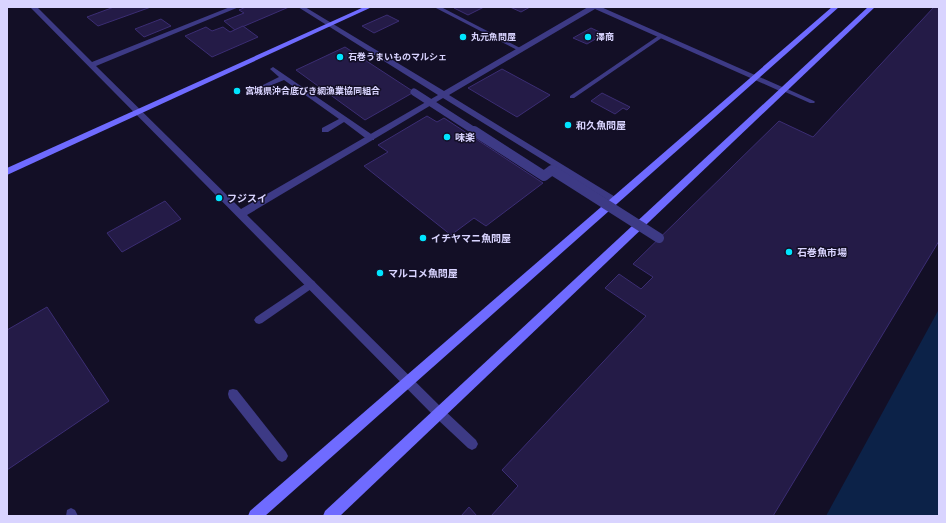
<svg xmlns="http://www.w3.org/2000/svg" width="946" height="523" font-family="'Work Sans','Noto Sans JP',sans-serif">
<style>
.water{fill:#0c2248}
.building{fill:#241b47;stroke:#3b2d73}
.lines{fill:none;stroke-linecap:round;stroke-linejoin:round}
.lane{fill:#3d3a85;fill-rule:evenodd}
.street{fill:#3d3a85;fill-rule:evenodd}
.secondary{fill:#6f6bff;fill-rule:evenodd}
.street-bridge-far1{stroke:#3d3a85;stroke-width:7}
.street-bridge{stroke:#3d3a85;stroke-width:10}
.poi-dot{fill:#00e5ff;stroke:#130f26;stroke-width:1.5}
.labels{text-anchor:middle;dominant-baseline:central;stroke-width:3;stroke-linejoin:round;paint-order:stroke}
.far-poi-label{font-size:9px;font-weight:bold;fill:#d9d4ff;stroke:#130f26;text-anchor:start}
.poi-label{font-size:10px;font-weight:bold;fill:#d9d4ff;stroke:#130f26;text-anchor:start}
</style>
<rect width="100%" height="100%" fill="#130f26"/>
<!-- water -->
<polygon class="water" points="939,309 939,516 826,516"/>
<!-- building -->
<g class="building">
<polygon points="114,7 151,7 98,26 87,17"/>
<polygon points="246,7 289,7 235,30 224,21 244,13 239,10"/>
<polygon points="456,7 484,7 468,15 454,8"/>
<polygon points="510,7 530,7 521,12"/>
<polygon points="934,7 939,7 939,241 773,516 491,516 518,486 502,470 646,316 605,288 619,274 641,289 653,277 633,264 779,121 813,137"/>
<polygon points="387,15 399,21 374,33 362,26"/>
<polygon points="161,19 171,26 144,37 135,29"/>
<polygon points="243,26 258,37 212,57 185,36 206,27 212,31 223,27 230,32"/>
<polygon points="591,28 604,34 587,44 573,38"/>
<polygon points="345,47 414,92 365,120 296,70"/>
<polygon points="502,69 550,95 517,117 468,88"/>
<polygon points="602,93 630,107 627,110 623,108 615,114 591,101"/>
<polygon points="427,116 437,122 444,118 543,183 486,226 474,218 451,235 364,166 388,152 378,145"/>
<polygon points="165,201 181,219 122,252 107,233"/>
<polygon points="47,307 109,401 7,470 7,330"/>
<polygon points="469,507 477,516 461,516"/>
</g>
<g class="lines">
<!-- lane -->
<g class="lane">
<polygon points="434,7 441,7 524,50 519,51"/>
<polygon points="661,34 664,36 663,37 574,98 570,98 570,96"/>
<polygon points="273,67 374,136 374,140 368,140 344,122 328,132 322,132 322,128 339,119 284,80 267,87 263,87 263,85 279,77 270,69"/>
<polygon points="785,88 814,101 815,102 814,103 810,103 783,91 782,90"/>
<polygon points="311,280 314,281 316,284 314,287 262,323 259,324 256,323 254,320 256,317"/>
<polygon points="233,389 237,390 286,452 288,456 286,460 282,462 278,460 229,398 228,394 229,390"/>
<polygon points="439,408 443,409 476,440 478,444 476,448 472,450 468,448 435,417 434,413 435,409"/>
<polygon points="71,508 75,510 78,516 66,516 67,510"/>
</g>
<!-- street -->
<polygon class="street" points="30,7 37,7 92,62 230,7 239,7 96,66 241,209 438,95 298,7 305,7 444,91 588,7 601,7 789,90 788,92 782,92 595,9 449,95 617,198 619,200 617,202 611,202 443,98 247,215 443,409 445,413 443,417 439,419 435,417"/>
<!-- secondary -->
<g class="secondary">
<polygon points="364,7 372,7 7,175 7,168"/>
<polygon points="832,7 839,7 265,516 248,516 250,511"/>
<polygon points="868,7 875,7 340,516 323,516 325,511"/>
</g>
<!-- street-bridge-far1 -->
<polyline class="street-bridge-far1" points="414,92 476,132"/>
<!-- street-bridge -->
<polyline class="street-bridge" points="474,131 544,176 552,170 659,238"/>
</g>
<!-- markers -->
<g class="poi-dot">
<circle cx="463" cy="37" r="4"/>
<circle cx="588" cy="37" r="4"/>
<circle cx="340" cy="57" r="4"/>
<circle cx="237" cy="91" r="4"/>
<circle cx="568" cy="125" r="4"/>
<circle cx="447" cy="137" r="4"/>
<circle cx="219" cy="198" r="4"/>
<circle cx="423" cy="238" r="4"/>
<circle cx="789" cy="252" r="4"/>
<circle cx="380" cy="273" r="4"/>
</g>
<g class="labels">
<!-- far-poi labels -->
<g class="far-poi-label">
<text x="471" y="37">丸元魚問屋</text>
<text x="596" y="37">澤商</text>
<text x="348" y="57">石巻うまいものマルシェ</text>
<text x="245" y="91">宮城県沖合底びき網漁業協同組合</text>
</g>
<!-- poi labels -->
<g class="poi-label">
<text x="576" y="125">和久魚問屋</text>
<text x="455" y="137">味楽</text>
<text x="227" y="198">フジスイ</text>
<text x="431" y="238">イチヤマニ魚問屋</text>
<text x="797" y="252">石巻魚市場</text>
<text x="388" y="273">マルコメ魚問屋</text>
</g>
</g>
<!-- border -->
<rect width="946" height="523" fill="none" stroke="#d9d4ff" stroke-width="16"/>
</svg>
